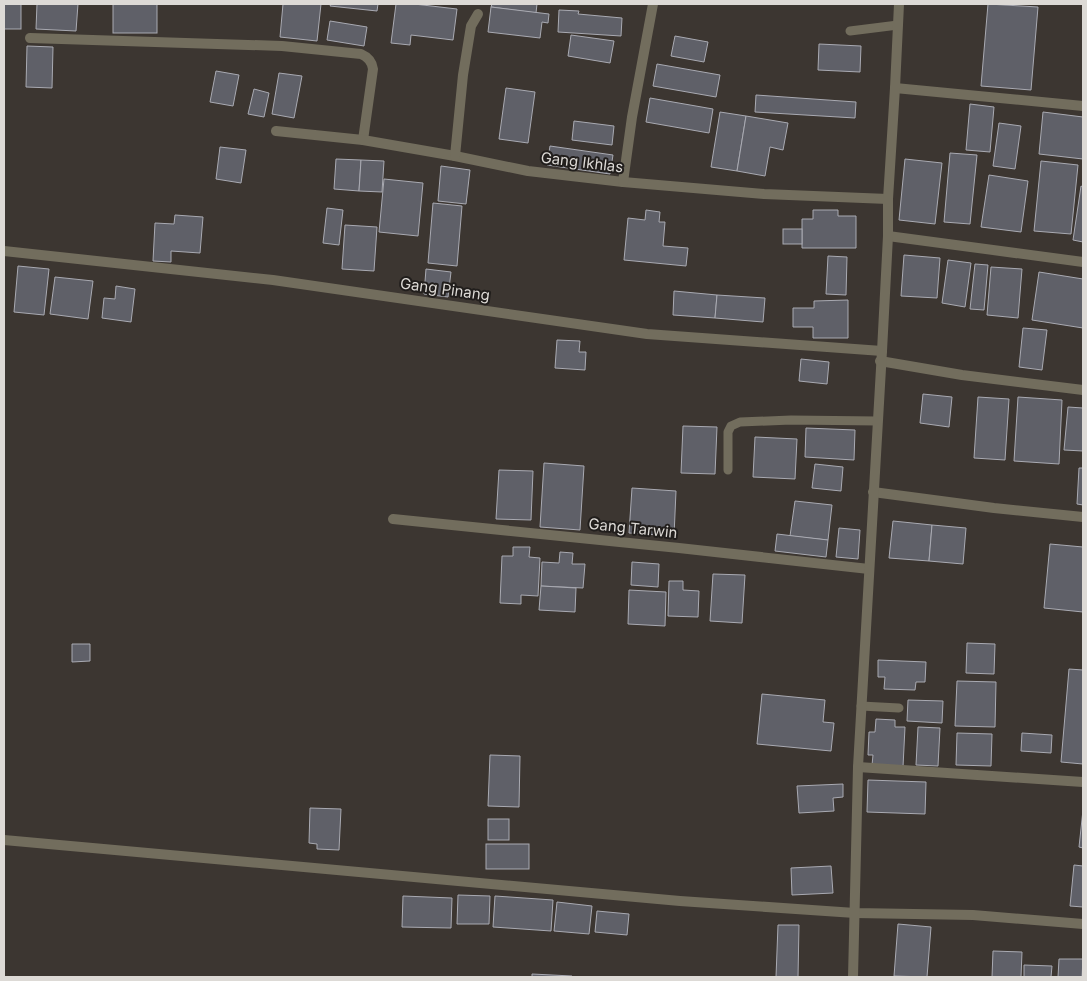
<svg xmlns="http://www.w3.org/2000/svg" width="1087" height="981" font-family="Inter,sans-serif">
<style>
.building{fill:#5f6068;stroke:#a9aab2}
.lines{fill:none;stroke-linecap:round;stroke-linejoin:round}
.lane{stroke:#726d5d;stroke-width:9}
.street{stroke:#726d5d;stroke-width:10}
.labels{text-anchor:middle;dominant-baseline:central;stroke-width:4;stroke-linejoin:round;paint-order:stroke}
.street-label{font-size:15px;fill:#dddad6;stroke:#211e1c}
</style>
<rect width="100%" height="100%" fill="#3c3631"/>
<!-- building -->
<g class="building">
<rect x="4" y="4" width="17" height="25"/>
<polygon points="37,4 78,4 76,31 36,29"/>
<rect x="113" y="4" width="44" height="29"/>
<polygon points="283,4 321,4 317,41 280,37"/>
<polygon points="331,4 378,4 377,11 330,6"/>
<polygon points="396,4 414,4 457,9 453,40 411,35 410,45 391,43"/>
<polygon points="492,4 537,4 536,13 491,7"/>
<polygon points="988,4 1038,7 1031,90 981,86"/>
<polygon points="491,7 549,14 548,23 542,22 540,38 488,32"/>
<polygon points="559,10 579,11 578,14 622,18 621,36 558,32"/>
<polygon points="330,21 367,27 364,46 327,40"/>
<polygon points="571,35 614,41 610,63 568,56"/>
<polygon points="675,36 708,42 704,62 671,56"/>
<polygon points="819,44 861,46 860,72 818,70"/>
<polygon points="27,46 53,47 52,88 26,87"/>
<polygon points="657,64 720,75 716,97 653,86"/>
<polygon points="216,71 239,75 233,106 210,102"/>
<polygon points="279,73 302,76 294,118 272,114"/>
<polygon points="506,88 535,92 528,143 499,139"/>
<polygon points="254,89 269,93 264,117 248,114"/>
<polygon points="756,95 856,102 855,118 755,112"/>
<polygon points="650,98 713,109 709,133 646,122"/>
<polygon points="970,104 994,107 990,152 966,150"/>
<polygon points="720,112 746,116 737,171 711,167"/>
<polygon points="1043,112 1083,117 1083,159 1039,154"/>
<polygon points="746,116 788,123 783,150 770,147 765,176 737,171"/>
<polygon points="574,121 614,126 612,145 572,140"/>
<polygon points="999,123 1021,126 1015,169 993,166"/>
<polygon points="550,146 613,155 610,174 547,165"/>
<polygon points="220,147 246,150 241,183 216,179"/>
<polygon points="950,153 977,155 970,224 944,222"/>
<polygon points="336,159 361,160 359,191 334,189"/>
<polygon points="905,159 942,163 935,224 899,220"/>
<polygon points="361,160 384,161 382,192 359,191"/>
<polygon points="1041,161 1078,165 1071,234 1034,231"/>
<polygon points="441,166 470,170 466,204 438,201"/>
<polygon points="989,175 1028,181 1021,232 981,227"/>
<polygon points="384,179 423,183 418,236 379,232"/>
<polygon points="1081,186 1083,187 1083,242 1073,240"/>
<polygon points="433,203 462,206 457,266 428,263"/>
<polygon points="327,208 343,210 339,245 323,243"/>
<polygon points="646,210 660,212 659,222 665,222 663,246 688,248 686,266 624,260 628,218 645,220"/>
<polygon points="813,210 838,210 838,216 856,216 856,248 802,248 802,219 813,219"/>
<polygon points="175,215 203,217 200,253 171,251 171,262 153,261 155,223 174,224"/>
<polygon points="345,225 377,227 374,271 342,269"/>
<rect x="783" y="229" width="19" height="15"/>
<polygon points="904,255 940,258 937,298 901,296"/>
<polygon points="828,256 847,257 846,295 826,294"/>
<polygon points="948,260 971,263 965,307 942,303"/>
<polygon points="975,264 988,265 984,310 970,309"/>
<polygon points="18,266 49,269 44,315 14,312"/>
<polygon points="991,267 1022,269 1018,318 987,315"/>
<polygon points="426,269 451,272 448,297 424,294"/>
<polygon points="1039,272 1083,279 1083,328 1032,320"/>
<polygon points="55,277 93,281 88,319 50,314"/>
<polygon points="116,286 135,289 131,322 102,318 104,298 115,299"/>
<polygon points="674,291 717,295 715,318 673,315"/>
<polygon points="717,295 765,298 763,322 715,318"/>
<polygon points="848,300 848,338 813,338 813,327 793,327 793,308 814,308 814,301"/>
<polygon points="1023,328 1047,330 1042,370 1019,367"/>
<polygon points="557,340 580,341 579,352 586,352 585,370 555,368"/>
<polygon points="801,359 829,362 827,384 799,381"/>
<polygon points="923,394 952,397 949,427 920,423"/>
<polygon points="978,397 1009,399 1005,460 974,458"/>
<polygon points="1018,397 1062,400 1059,464 1014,461"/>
<polygon points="1068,407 1083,408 1083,451 1064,450"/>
<polygon points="683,426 717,427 715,474 681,473"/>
<polygon points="806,428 855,430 854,460 805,457"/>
<polygon points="755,437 797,439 795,479 753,477"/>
<polygon points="544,463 584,466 580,530 540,527"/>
<polygon points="815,464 843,467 841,491 812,488"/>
<polygon points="1079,468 1083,468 1083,505 1077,504"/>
<polygon points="499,470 533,471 531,520 496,519"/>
<polygon points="632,488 676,491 674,536 629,533"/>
<polygon points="795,501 832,505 828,540 790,536"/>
<polygon points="893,521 932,525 929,561 889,558"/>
<polygon points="932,525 966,528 963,564 929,561"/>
<polygon points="839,528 860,530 858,559 836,557"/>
<polygon points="777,534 828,540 826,557 775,551"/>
<polygon points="1050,544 1083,547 1083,612 1044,608"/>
<polygon points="513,547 530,547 529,557 540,558 538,596 521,595 521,604 500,603 502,556 513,556"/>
<polygon points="560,552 573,553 572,564 585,564 583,588 541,586 542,562 559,563"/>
<polygon points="632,562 659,564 658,587 631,585"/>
<polygon points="713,574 745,575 742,623 710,621"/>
<polygon points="669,581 683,581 683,590 699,591 698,617 668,616"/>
<polygon points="541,586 576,588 575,612 539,610"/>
<polygon points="629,590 666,592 665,626 628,624"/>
<polygon points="967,643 995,644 994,674 966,673"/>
<polygon points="72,644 90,644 90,661 72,662"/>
<polygon points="878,660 926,662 925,682 916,682 915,690 884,689 885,677 878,677"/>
<polygon points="1069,669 1083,670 1083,764 1061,762"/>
<polygon points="957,681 996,682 995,727 955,726"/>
<polygon points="762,694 825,700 823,722 834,723 831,751 757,744"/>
<polygon points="908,700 943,701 942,723 907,721"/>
<polygon points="876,719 895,720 895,727 905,727 903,767 872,765 873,755 868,755 869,732 875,732"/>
<polygon points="918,727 940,728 938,766 916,765"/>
<polygon points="957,733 992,734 991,766 956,765"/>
<polygon points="1022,733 1052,735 1051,753 1021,751"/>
<polygon points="490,755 520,756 519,807 488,806"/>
<polygon points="868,780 926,782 925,814 867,812"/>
<polygon points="843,784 843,797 833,798 834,811 799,813 797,786"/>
<polygon points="310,808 341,809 339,850 317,849 317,844 309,843"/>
<polygon points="1083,810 1083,848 1079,847"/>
<rect x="488" y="819" width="21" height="21"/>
<rect x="486" y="844" width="43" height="25"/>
<polygon points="1074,865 1083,866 1083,907 1070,906"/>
<polygon points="831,866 833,893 792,895 791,868"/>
<polygon points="458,895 490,896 489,924 457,924"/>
<polygon points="403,896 452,898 451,928 402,927"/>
<polygon points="495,896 553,900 551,931 493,927"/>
<polygon points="557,902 592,906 589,934 554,931"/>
<polygon points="597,911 629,914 627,935 595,932"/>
<polygon points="898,924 931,927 927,977 894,976"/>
<polygon points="778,925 799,925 798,977 776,977"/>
<polygon points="993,951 1022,952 1021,977 992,977"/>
<polygon points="1059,959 1083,959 1082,977 1058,977"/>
<polygon points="1024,965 1052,966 1051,977 1024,977"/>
<polygon points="532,974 572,976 572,977 532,977"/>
</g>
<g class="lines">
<!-- lane -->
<g class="lane">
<polyline points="850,31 898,25"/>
<polyline points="728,470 728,432 731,426 740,422 791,420 877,421"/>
<polyline points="861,706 899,708"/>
</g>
<!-- street -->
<g class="street">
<path d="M 30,38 L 282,46 L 361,54 C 368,57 372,61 373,69 L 363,140"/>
<polyline points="895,88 1083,106"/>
<polyline points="276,131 363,140 455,156 528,171 623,182 764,194 888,199"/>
<polyline points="455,156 463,75 471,26 478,14"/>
<polyline points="623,182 632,117 653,4"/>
<polyline points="888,236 1083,262"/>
<polyline points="4,251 273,280 647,334 882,351"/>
<polyline points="880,361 962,375 1083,390"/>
<polyline points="873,492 994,508 1083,517"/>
<polyline points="393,519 679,548 869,569"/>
<polyline points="858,767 1083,782"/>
<polyline points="4,840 680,901 855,913 973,915 1083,924"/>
<polyline points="853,977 858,767 882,351 888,236 888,199 895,88 899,4"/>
</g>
</g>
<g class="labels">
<!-- street labels -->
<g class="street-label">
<text transform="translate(582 162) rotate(7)">Gang Ikhlas</text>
<text transform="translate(445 289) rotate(8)">Gang Pinang</text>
<text transform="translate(633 528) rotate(6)">Gang Tarwin</text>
</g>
</g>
<!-- border -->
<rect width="1087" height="981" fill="none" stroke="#dddad6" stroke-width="10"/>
</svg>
